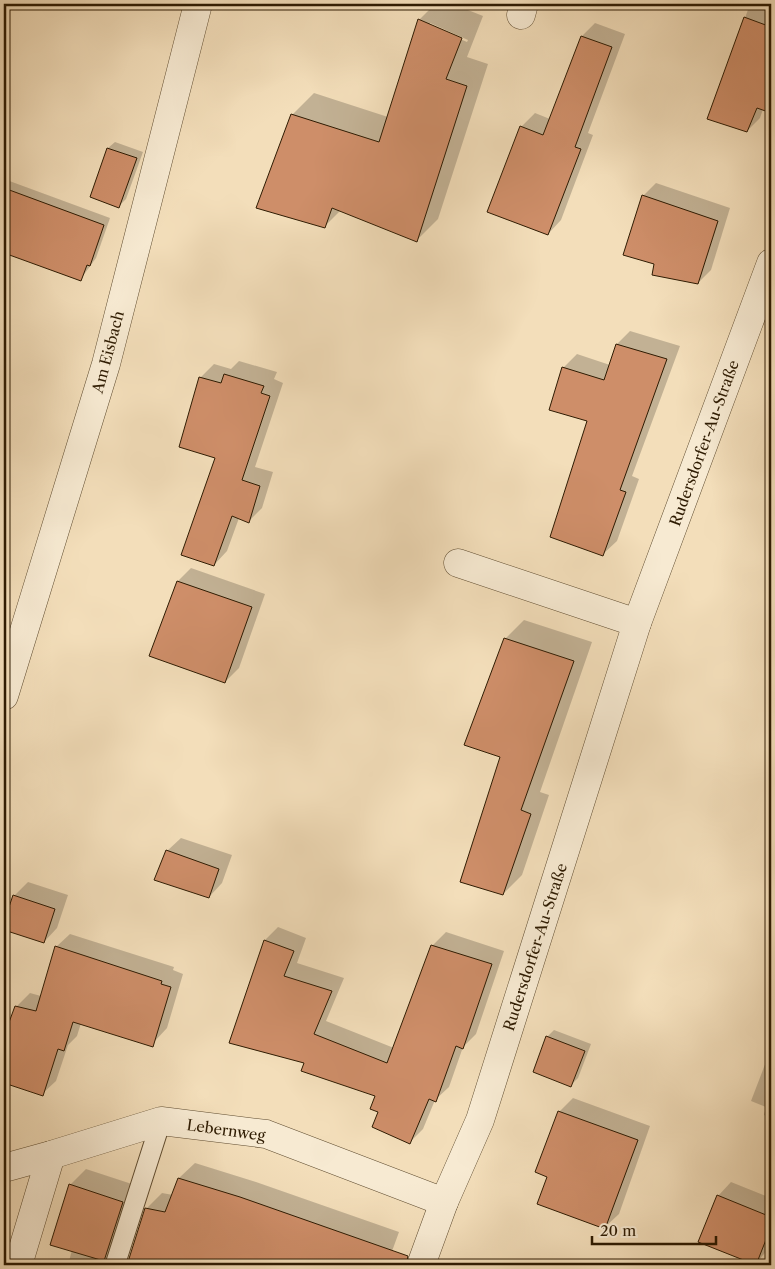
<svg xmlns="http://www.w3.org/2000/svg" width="775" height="1269" font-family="'Libre Caslon Text',serif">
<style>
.shadow{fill:#0003;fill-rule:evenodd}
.building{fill:#ce8e69;stroke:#2e1b02}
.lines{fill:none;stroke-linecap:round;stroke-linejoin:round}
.lane-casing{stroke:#5f4c30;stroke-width:21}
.street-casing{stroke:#5f4c30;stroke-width:29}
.lane{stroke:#f7ead2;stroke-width:19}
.street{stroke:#f7ead2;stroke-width:28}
.labels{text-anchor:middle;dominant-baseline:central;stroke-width:5;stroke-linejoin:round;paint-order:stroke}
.street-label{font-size:15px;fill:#2e1b02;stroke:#f7ead2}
</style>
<rect width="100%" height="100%" fill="#f3deba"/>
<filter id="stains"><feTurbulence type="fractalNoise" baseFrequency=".004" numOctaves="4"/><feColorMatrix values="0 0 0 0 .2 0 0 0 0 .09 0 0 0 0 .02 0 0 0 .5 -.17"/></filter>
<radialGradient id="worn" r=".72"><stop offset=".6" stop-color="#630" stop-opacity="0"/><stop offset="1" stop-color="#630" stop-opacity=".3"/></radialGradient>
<!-- shadow -->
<g class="shadow">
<path d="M 435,4 L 453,4 L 483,16 L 467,57 L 488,64 L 438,219 L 417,240 L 341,210 L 325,226 L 292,115 L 314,93 L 388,117 L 419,20 ZM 430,23 L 468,40 L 467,42 L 430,26 Z"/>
<polygon points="750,4 771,4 771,112 763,109 760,118 747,131 709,119"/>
<polygon points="595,23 625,34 588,133 593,135 561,220 548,234 521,127 535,113 550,119 582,36"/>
<polygon points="115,142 143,152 126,199 119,206 91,196 108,148"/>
<polygon points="4,179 110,218 96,258 80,280 4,252"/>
<polygon points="656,183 730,208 711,270 698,283 655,263 643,196"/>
<polygon points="630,331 680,346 632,476 639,479 617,541 603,554 588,421 563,368 577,354 610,365 617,344"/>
<polygon points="239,361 277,372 274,379 283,383 255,467 273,472 262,508 249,521 239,518 227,551 214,565 216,457 200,378 214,364 231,369"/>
<polygon points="191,568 265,594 239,668 225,682 178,581"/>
<polygon points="524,620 592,642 540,792 549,795 522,875 503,894 502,756 505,639"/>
<polygon points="181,838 232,855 222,883 209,897 167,851"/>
<polygon points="28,882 68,895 57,928 44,942 4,929 14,896"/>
<polygon points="278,927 306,938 297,963 344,978 326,1021 394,1048 432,946 446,932 504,951 476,1034 463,1047 449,1087 435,1100 423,1129 410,1142 380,1112 377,1095 306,1063 230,1042 265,940"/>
<polygon points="70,934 174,967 173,970 183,974 167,1028 154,1042 81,1023 77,1036 68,1045 56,1081 42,1094 4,1082 4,1040 17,1006 30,993 41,996 56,947"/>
<polygon points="554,1030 591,1044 578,1078 571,1085 547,1037"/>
<polygon points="771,1055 771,1118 764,1115 766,1107 751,1101 767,1059"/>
<polygon points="573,1098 650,1126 619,1214 605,1227 549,1177 559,1112"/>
<polygon points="195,1163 256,1182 399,1232 387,1265 68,1265 72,1250 70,1185 86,1169 138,1186 122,1257 129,1261 146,1209 162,1193 173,1195 179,1178"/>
<polygon points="731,1182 771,1198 771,1245 756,1264 718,1196"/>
</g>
<!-- building -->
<g class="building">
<polygon points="744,17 771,27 771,113 757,108 747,132 707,119"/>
<polygon points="418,19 462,38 446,79 467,86 417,242 332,208 325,228 256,208 291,114 379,142"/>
<polygon points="581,36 612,47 575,147 581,149 548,235 487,212 520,126 543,135"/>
<polygon points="107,148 137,158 119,208 90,197"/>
<polygon points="4,188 104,225 90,266 87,265 81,281 4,253"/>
<polygon points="642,195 718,221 698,284 652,275 654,264 623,255"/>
<polygon points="616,344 667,359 620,490 626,492 603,556 550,537 587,421 549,410 562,367 604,380"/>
<polygon points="224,374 264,386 261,393 270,396 242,480 260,486 249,523 232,516 214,566 181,555 215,458 179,447 199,377 221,383"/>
<polygon points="177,581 252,607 225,683 149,656"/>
<polygon points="504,638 574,661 521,810 531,814 503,895 460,882 500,757 464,745"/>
<polygon points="166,850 219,869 209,898 154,880"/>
<polygon points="13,895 55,909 44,943 4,930 4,922"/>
<polygon points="264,940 294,951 284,976 332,991 314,1034 387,1063 431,945 492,964 463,1049 456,1046 436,1102 429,1099 410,1144 372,1127 378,1112 370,1109 375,1096 301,1071 304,1063 229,1043"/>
<polygon points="55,946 162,981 161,984 171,987 153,1047 73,1022 64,1051 58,1049 43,1096 4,1083 4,1036 15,1006 36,1011"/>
<polygon points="546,1036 585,1051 571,1087 533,1072"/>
<polygon points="558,1111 638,1140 605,1229 537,1204 547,1177 535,1172"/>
<polygon points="178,1178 240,1197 408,1256 406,1265 127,1265 145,1208 165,1212"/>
<polygon points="69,1184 123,1202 104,1261 50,1245"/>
<polygon points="717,1195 771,1217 771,1227 756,1265 698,1242"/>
</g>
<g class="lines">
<defs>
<polyline id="lane" points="115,1265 161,1121"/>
<g id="street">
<polyline points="521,15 524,4"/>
<polyline points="458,563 637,623"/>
<polyline points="4,696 106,364 198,4"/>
<polyline points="4,1168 51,1155 161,1121 266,1134 444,1202"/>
<polyline points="18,1265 51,1155"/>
<polyline points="421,1265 444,1202 480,1120 637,623 771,263"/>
</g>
</defs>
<!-- lane casing -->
<use href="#lane" class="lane-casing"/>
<!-- street casing -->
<use href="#street" class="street-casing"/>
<!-- lane -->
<use href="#lane" class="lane"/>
<!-- street -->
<use href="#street" class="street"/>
</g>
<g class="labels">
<!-- street labels -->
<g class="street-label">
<text transform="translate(108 352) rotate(-75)">Am Eisbach</text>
<text transform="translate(704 443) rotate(-70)">Rudersdorfer-Au-Straße</text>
<text transform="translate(535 947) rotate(-72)">Rudersdorfer-Au-Straße</text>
<text transform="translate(226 1130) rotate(8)">Lebernweg</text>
</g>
</g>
<!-- margin -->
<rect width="775" height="1269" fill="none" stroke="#f3deba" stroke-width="20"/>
<rect x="5" y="5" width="765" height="1259" fill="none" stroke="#2e1b02" stroke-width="2.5"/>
<rect x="10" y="10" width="755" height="1249" fill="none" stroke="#2e1b02"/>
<!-- scale -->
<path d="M592 1236v8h124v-8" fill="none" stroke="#2e1b02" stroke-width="2.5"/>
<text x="600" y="1236" font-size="15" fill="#2e1b02" stroke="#f7ead2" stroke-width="4" paint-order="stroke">20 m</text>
<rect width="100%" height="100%" filter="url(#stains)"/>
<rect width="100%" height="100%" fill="url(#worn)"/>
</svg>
